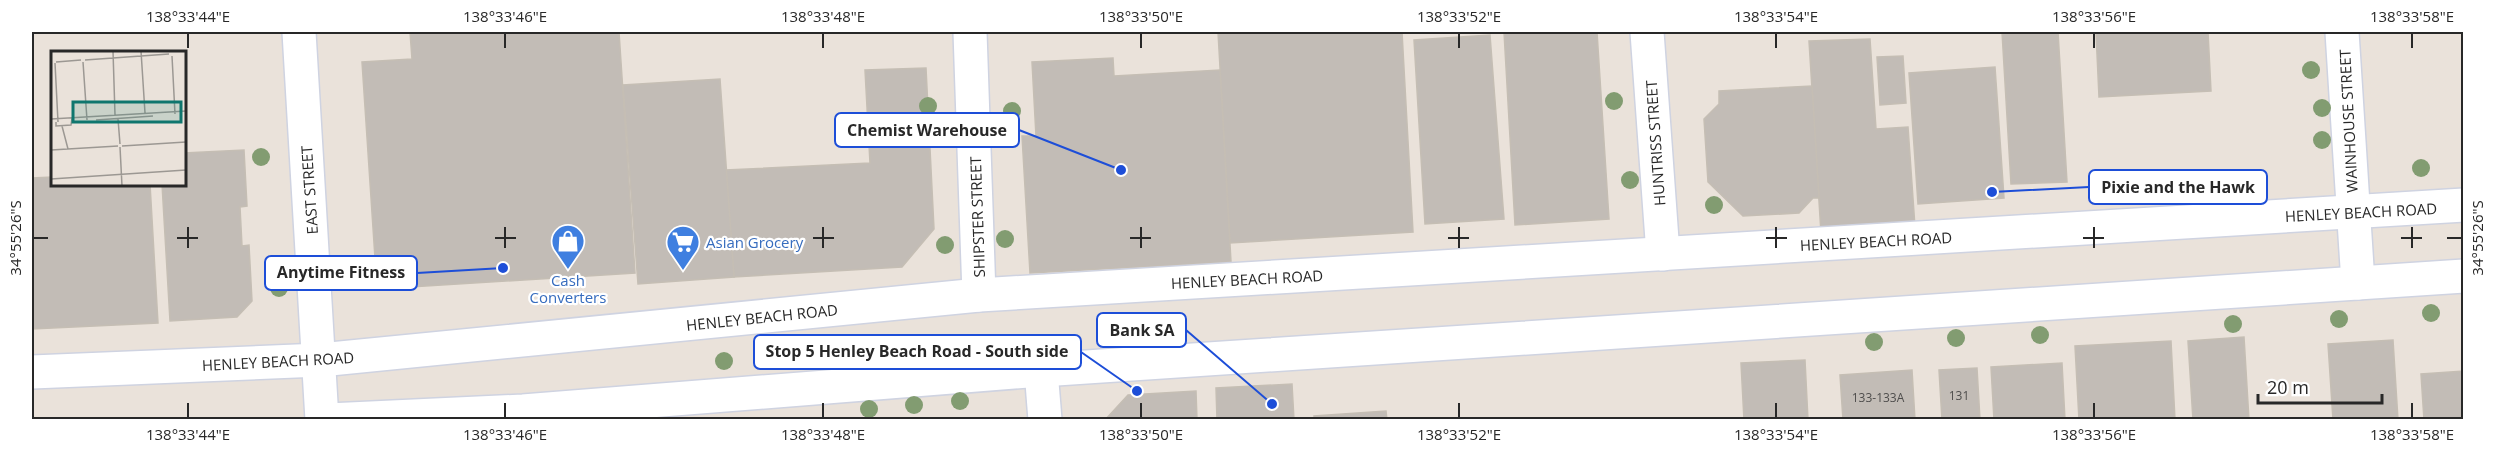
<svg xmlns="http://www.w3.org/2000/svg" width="2495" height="451" font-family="'Open Sans',sans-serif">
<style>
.building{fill:#c2bcb6;stroke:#c5beb4;stroke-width:1.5}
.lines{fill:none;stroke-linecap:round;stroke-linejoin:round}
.minor-casing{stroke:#cfd3e1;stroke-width:36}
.secondary-casing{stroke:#cfd3e1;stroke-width:36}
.minor{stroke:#fff;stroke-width:33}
.secondary{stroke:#fff;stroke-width:33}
.tree{fill:#829c71}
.ticks{fill:none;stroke:#282828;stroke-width:2}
.labels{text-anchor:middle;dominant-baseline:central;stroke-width:4.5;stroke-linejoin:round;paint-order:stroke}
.number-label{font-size:12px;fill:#4e4d4c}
.street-label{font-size:15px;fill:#282828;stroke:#fff}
.shop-label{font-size:15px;fill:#366cbe;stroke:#fff;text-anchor:start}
.inset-road{fill:none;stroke:#9c9893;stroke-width:1.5}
.view{fill:#0f766e;fill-opacity:0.15;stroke:#0f766e;stroke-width:3}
.inset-edge{fill:none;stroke:#282828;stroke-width:3}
.leader{fill:none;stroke:#1d4ed8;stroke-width:2}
.callout-dot{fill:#1d4ed8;stroke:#fff;stroke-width:2}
.callout{fill:#fff;stroke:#1d4ed8;stroke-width:2}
.callout-label{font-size:16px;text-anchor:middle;font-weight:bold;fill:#282828}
.neatline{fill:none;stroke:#282828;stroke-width:2}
.ticks-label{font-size:15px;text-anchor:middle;fill:#282828}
</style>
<rect width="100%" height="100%" fill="#eae2da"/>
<!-- building -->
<g class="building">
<polygon points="410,32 619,32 635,273 394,288 376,273 362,62 412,59"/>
<polygon points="1218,32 1402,32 1413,232 1230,243"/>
<polygon points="1504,32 1597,32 1609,219 1515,225"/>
<polygon points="2002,32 2058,32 2067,182 2011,184"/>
<polygon points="2096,32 2208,32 2211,91 2099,97"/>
<polygon points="1490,35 1504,219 1425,224 1414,40"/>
<polygon points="1870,39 1876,129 1908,127 1915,227 1821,233 1809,41"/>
<polygon points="1903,56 1906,103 1880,105 1877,57"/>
<polygon points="1113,58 1114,76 1220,70 1231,262 1030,273 1022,136 1036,136 1032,62"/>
<polygon points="1995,67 2004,198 1918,204 1909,73"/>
<polygon points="926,68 934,229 902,267 734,277 726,170 870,163 865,70"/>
<polygon points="720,79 734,277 638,284 623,85"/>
<polygon points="1812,86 1819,198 1813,198 1799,213 1743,216 1708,182 1704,119 1719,104 1719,91"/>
<polygon points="244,150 247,206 240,207 242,246 249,245 252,301 237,317 170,321 162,184 184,184 184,153"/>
<polygon points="52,177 52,184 150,184 158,323 32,329 32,178"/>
<polygon points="2244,337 2249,420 2193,420 2188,341"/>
<polygon points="2393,340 2398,420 2333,420 2328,344"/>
<polygon points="2171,341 2175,420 2079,420 2075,346"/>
<polygon points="1805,360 1808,420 1744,420 1741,363"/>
<polygon points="2062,363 2065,420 1994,420 1991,367"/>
<polygon points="1977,368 1980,420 1942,420 1939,370"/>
<polygon points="1912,370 1915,420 1843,420 1840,375"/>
<polygon points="2464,371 2464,420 2424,420 2421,374"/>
<polygon points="1292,384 1294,420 1217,420 1216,388"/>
<polygon points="1196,391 1197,420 1105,420 1128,395"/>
<polygon points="1386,411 1387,420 1314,420 1314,416"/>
</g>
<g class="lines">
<defs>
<g id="minor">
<polyline points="299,32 322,420"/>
<polyline points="970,32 979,295"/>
<polyline points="1647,32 1663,254"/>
<polyline points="2342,32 2358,283"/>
<polyline points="1041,370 1045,420"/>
</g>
<g id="secondary">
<polyline points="32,372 320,360 979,295 2464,205"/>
<polyline points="328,420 523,411 1041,370 2464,276"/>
</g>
</defs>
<!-- minor casing -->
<use href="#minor" class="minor-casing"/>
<!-- secondary casing -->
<use href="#secondary" class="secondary-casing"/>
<!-- minor -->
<use href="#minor" class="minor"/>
<!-- secondary -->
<use href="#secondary" class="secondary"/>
</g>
<!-- trees -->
<g class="tree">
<circle cx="2311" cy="70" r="9"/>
<circle cx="1614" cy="101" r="9"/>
<circle cx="928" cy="106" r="9"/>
<circle cx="2322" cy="108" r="9"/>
<circle cx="1012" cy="111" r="9"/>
<circle cx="2322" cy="140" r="9"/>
<circle cx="261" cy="157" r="9"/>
<circle cx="2421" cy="168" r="9"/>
<circle cx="1630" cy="180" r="9"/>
<circle cx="1714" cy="205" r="9"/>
<circle cx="1005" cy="239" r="9"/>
<circle cx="945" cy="245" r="9"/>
<circle cx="279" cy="288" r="9"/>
<circle cx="2431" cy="313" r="9"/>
<circle cx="2339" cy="319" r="9"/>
<circle cx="2233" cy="324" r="9"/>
<circle cx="2040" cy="335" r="9"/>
<circle cx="1956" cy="338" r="9"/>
<circle cx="1874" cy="342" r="9"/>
<circle cx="724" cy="361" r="9"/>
<circle cx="960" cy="401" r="9"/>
<circle cx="914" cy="405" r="9"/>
<circle cx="869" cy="409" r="9"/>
</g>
<!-- ticks -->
<path class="ticks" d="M 188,33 L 188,48M 505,33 L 505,48M 823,33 L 823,48M 1141,33 L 1141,48M 1459,33 L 1459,48M 1776,33 L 1776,48M 2094,33 L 2094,48M 2412,33 L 2412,48M 188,227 L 188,248M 505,227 L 505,248M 823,227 L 823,248M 1141,227 L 1141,248M 1459,227 L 1459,248M 1776,227 L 1776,248M 2094,227 L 2094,248M 2412,227 L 2412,248M 33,238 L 48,238M 177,238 L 198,238M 495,238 L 516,238M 813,238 L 834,238M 1130,238 L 1151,238M 1448,238 L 1469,238M 1766,238 L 1787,238M 2083,238 L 2104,238M 2401,238 L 2422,238M 2447,238 L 2462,238M 188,403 L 188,418M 505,403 L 505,418M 823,403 L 823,418M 1141,403 L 1141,418M 1459,403 L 1459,418M 1776,403 L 1776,418M 2094,403 L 2094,418M 2412,403 L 2412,418"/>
<!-- icons -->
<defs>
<symbol id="shop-pin" viewBox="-11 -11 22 30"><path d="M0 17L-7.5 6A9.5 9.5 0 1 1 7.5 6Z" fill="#3f7fe0" stroke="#fff"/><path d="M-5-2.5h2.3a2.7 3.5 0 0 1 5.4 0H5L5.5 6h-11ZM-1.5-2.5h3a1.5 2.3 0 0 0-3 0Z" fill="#fff"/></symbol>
<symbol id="supermarket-pin" viewBox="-11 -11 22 30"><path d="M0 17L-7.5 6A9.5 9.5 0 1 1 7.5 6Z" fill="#3f7fe0" stroke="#fff"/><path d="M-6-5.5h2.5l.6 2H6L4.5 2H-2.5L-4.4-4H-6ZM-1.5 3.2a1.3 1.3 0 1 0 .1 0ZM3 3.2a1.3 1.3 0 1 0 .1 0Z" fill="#fff"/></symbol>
</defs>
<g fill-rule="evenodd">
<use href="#shop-pin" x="549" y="222" width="38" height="52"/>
<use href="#supermarket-pin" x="664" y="223" width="38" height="52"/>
</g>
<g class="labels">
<!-- number labels -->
<g class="number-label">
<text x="1959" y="395">131</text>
<text x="1878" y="397">133-133A</text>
</g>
<!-- street labels -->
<g class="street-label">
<text transform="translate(2348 121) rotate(-93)">WAINHOUSE STREET</text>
<text transform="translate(1655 143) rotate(-94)">HUNTRISS STREET</text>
<text transform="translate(309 190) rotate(-94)">EAST STREET</text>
<text transform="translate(2361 212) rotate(-3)">HENLEY BEACH ROAD</text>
<text transform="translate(977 217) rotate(-92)">SHIPSTER STREET</text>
<text transform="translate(1876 241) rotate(-3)">HENLEY BEACH ROAD</text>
<text transform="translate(1247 279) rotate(-3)">HENLEY BEACH ROAD</text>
<text transform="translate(762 317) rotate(-6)">HENLEY BEACH ROAD</text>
<text transform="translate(278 361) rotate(-3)">HENLEY BEACH ROAD</text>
</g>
<!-- shop labels -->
<g class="shop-label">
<text x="706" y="242">Asian Grocery</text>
<text x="568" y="280" text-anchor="middle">Cash<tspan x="568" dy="17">Converters</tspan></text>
</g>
</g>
<!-- overview -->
<g transform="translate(51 51)">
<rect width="135" height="135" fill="#eae2da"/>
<path class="inset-road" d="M 62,0 L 64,64M 90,0 L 94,62M 121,5 L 124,63M 34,9 L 118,3M 5,11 L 30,9M 32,11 L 36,69M 4,12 L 7,71M 0,68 L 135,60M 67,68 L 69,93M 45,69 L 102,65M 5,71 L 5,75 L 20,74 L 21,67M 11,75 L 17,98M 71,95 L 135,91M 69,96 L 71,135M 0,99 L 67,95M 0,128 L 135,119"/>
<path class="view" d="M 22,51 L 130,51 L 130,71 L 22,71 Z"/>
<rect width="135" height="135" class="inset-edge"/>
</g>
<!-- callouts -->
<path class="leader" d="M1121 170L1019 130M1992 192L2089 187M503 268L417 273M1272 404L1186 330M1137 391L1081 352"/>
<g class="callout-dot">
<circle cx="1121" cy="170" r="6"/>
<circle cx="1992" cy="192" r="6"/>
<circle cx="503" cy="268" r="6"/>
<circle cx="1272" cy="404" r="6"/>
<circle cx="1137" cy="391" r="6"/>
</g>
<g class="callout">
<rect x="835" y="113" width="184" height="34" rx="6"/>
<rect x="2089" y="170" width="178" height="34" rx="6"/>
<rect x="265" y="256" width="152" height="34" rx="6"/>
<rect x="1097" y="313" width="89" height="34" rx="6"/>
<rect x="754" y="335" width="327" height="34" rx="6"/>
</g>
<g class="callout-label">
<text x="927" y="136">Chemist Warehouse</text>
<text x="2178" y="193">Pixie and the Hawk</text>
<text x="341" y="278">Anytime Fitness</text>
<text x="1142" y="336">Bank SA</text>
<text x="917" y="357">Stop 5 Henley Beach Road - South side</text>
</g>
<!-- border -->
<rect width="2495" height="451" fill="none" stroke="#ffffff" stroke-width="66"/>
<!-- scale -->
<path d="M2258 394v9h124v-9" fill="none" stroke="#282828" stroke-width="3"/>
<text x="2267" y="394" font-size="18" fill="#282828" stroke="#ffffff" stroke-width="4.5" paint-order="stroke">20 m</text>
<rect x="33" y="33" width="2429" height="385" class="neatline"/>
<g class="ticks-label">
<text x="188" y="22">138°33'44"E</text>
<text x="505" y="22">138°33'46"E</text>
<text x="823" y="22">138°33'48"E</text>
<text x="1141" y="22">138°33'50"E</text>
<text x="1459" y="22">138°33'52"E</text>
<text x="1776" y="22">138°33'54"E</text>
<text x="2094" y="22">138°33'56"E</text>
<text x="2412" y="22">138°33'58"E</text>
<text transform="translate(16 238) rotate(-90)" y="5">34°55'26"S</text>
<text transform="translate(2478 238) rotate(-90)" y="5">34°55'26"S</text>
<text x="188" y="440">138°33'44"E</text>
<text x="505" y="440">138°33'46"E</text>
<text x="823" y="440">138°33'48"E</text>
<text x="1141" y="440">138°33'50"E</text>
<text x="1459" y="440">138°33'52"E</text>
<text x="1776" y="440">138°33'54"E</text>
<text x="2094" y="440">138°33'56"E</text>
<text x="2412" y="440">138°33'58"E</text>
</g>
</svg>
